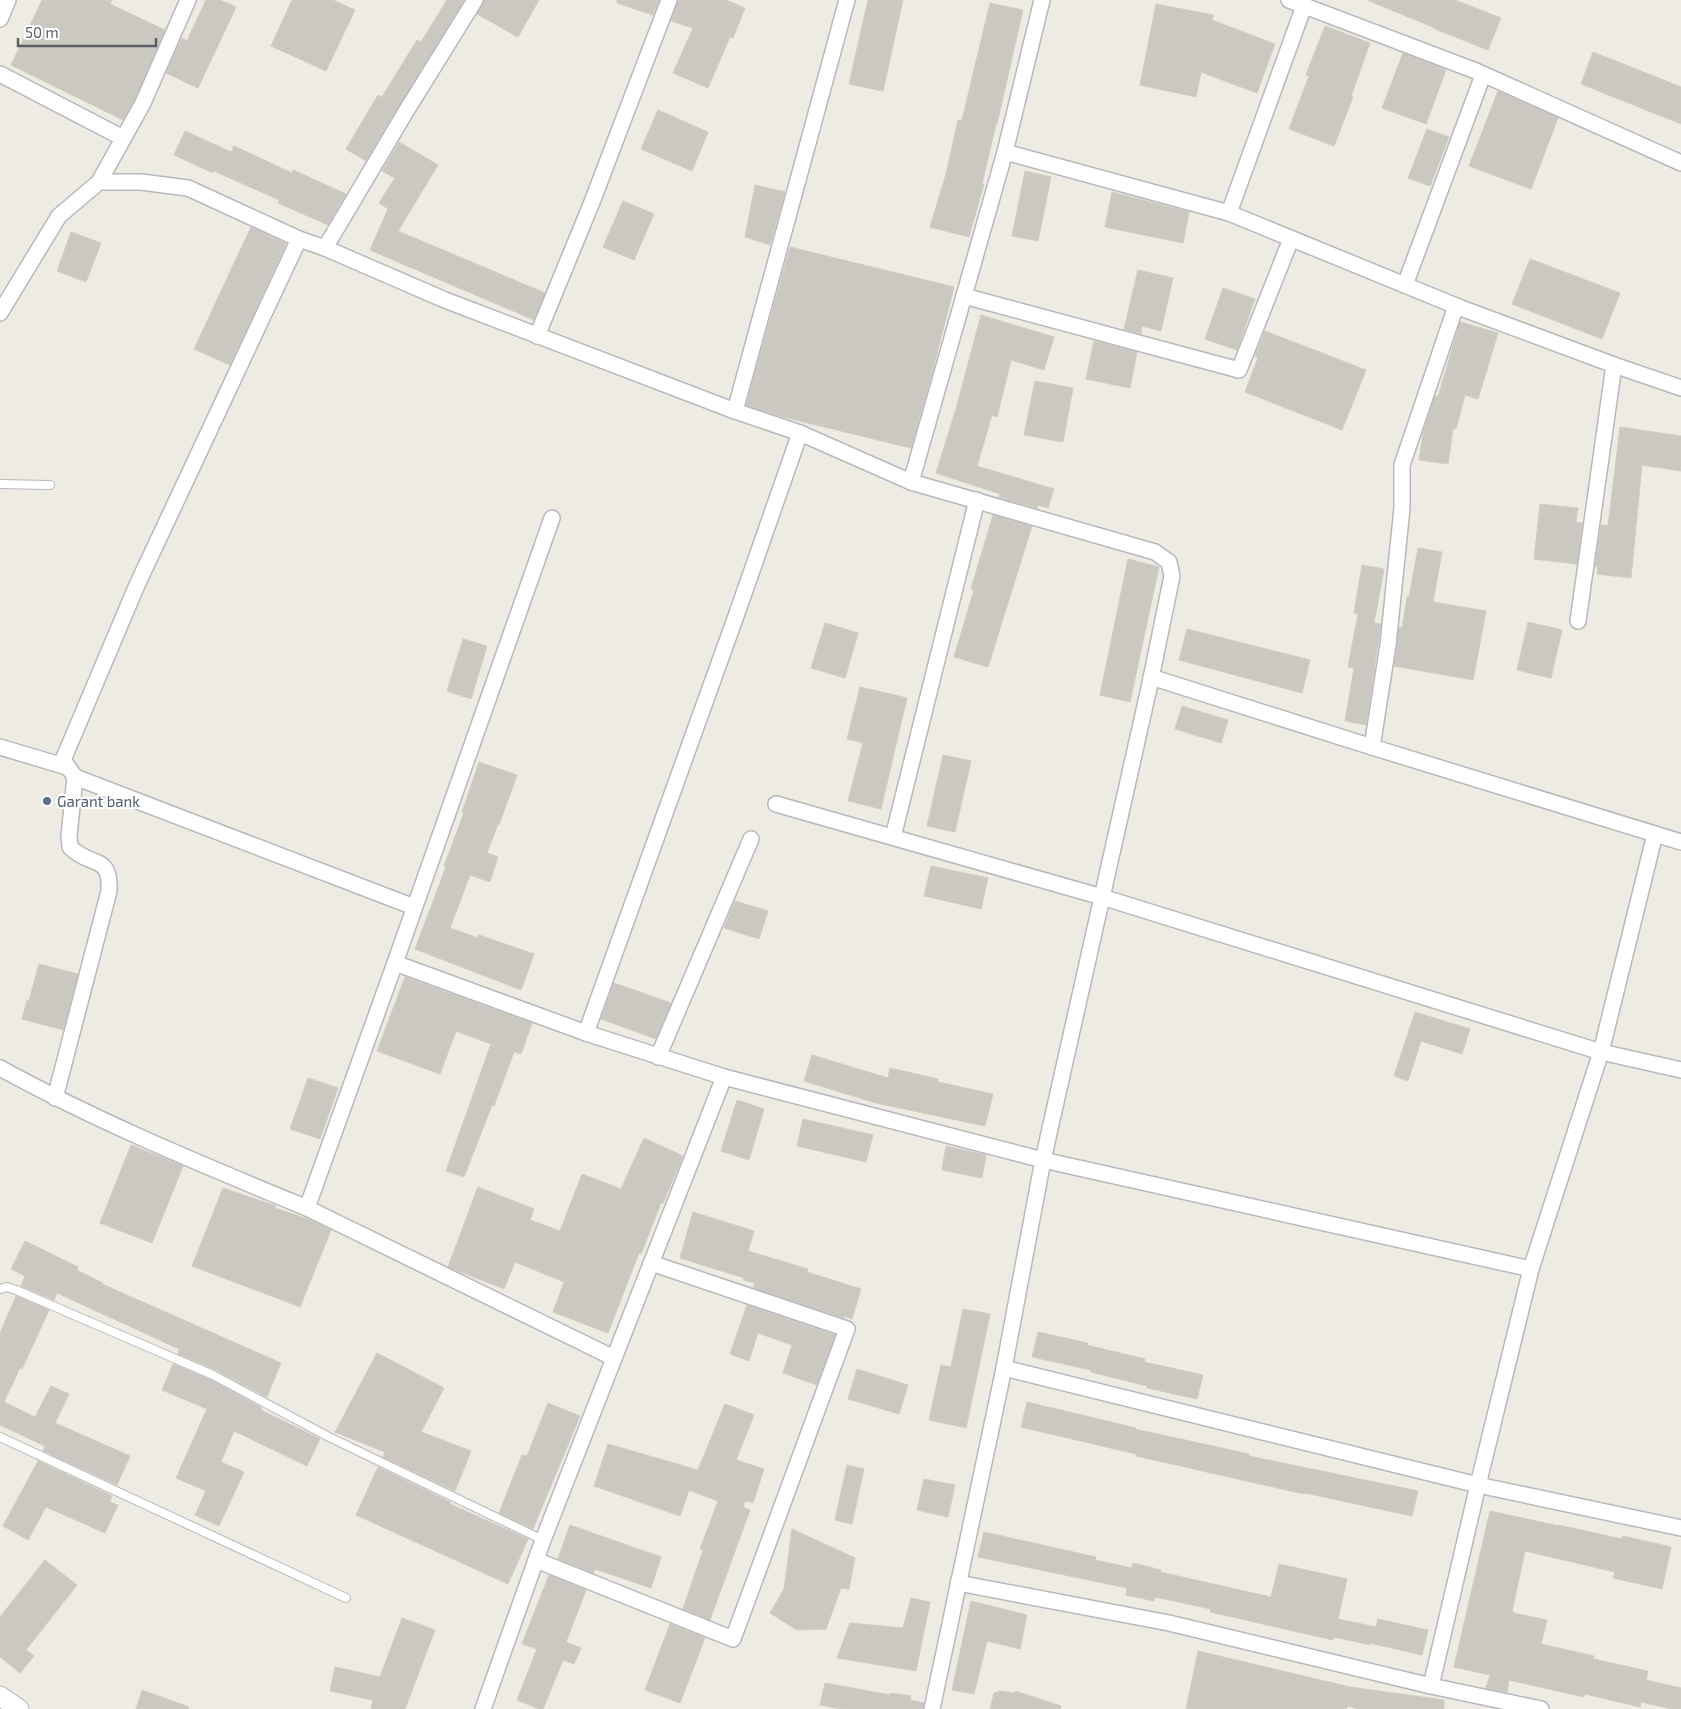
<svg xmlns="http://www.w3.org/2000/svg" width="1681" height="1709" font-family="'Exo 2',sans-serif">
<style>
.building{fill:#cbc7c1;stroke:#d3ccc0}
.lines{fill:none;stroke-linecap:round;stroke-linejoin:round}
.service-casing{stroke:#b5b9bd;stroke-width:10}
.minor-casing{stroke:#b5b9bd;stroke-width:18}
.tertiary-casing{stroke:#b5b9bd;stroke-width:21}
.service{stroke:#fff;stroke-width:8}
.minor{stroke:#fff;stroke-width:15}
.tertiary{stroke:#fff;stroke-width:19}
.service-dot{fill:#5c6f8a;stroke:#fff;stroke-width:2}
.labels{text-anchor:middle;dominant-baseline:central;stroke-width:4.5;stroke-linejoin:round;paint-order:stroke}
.service-label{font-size:15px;fill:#4e5e75;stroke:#fff;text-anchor:start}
</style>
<rect width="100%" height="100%" fill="#eeebe2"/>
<!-- building -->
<g class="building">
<polygon points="42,0 112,0 110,4 165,30 135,99 123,120 11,65"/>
<polygon points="206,0 220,0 236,7 198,88 166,73 182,38 187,41"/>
<polygon points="292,0 333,0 355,10 326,71 271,46"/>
<polygon points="447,0 464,0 366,161 346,149 378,95 382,97 417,40 421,42"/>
<polygon points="484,0 539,0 518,37 477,14"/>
<polygon points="617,0 659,0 653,15 617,3"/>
<polygon points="678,0 726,0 745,8 733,38 730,37 708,88 673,73 693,28 671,21"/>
<polygon points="868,0 903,0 883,91 849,84"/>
<polygon points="1367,0 1455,0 1501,18 1488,50 1435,29 1435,28"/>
<polygon points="990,3 1023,10 997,124 996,124 982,184 984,184 969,237 930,227 946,174 958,120 962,120"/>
<polygon points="1156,4 1213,15 1212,20 1275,44 1257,93 1201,72 1196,97 1140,85"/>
<polygon points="1325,26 1370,43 1351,96 1353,97 1334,146 1289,129 1309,76 1306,75"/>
<polygon points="1593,52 1681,87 1681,124 1581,84"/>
<polygon points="1403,53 1446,70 1426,124 1382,108"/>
<polygon points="1498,91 1558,118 1531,189 1469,166"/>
<polygon points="658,110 708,132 692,171 641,149"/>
<polygon points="1427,129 1449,137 1430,186 1408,178"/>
<polygon points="185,131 231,152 234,146 292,173 293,170 346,194 328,225 278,203 279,200 214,171 213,173 174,155"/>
<polygon points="399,142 438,165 398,231 545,293 534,320 370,250 388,209 379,203 395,178 382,171"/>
<polygon points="1025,171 1051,177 1038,241 1012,236"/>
<polygon points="755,185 785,192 770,245 745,237"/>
<polygon points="1112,192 1189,212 1183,243 1105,227"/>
<polygon points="623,201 654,214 634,260 603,247"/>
<polygon points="251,227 286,244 230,365 194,349"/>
<polygon points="71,232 101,243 86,282 57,271"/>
<polygon points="790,247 954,287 932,373 911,448 779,416 746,405"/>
<polygon points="1530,259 1620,293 1602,339 1512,304"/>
<polygon points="1138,270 1173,278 1161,331 1142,326 1141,334 1124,329"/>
<polygon points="1223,288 1255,299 1237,350 1205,339"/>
<polygon points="981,315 1054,337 1044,370 1011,360 997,417 992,415 977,466 1054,489 1048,508 1038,505 1037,508 999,497 1000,494 936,473 956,409"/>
<polygon points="1460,322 1498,333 1478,399 1465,395 1456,429 1453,429 1448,464 1419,460 1423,433 1435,396 1438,397"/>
<polygon points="1265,331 1366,370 1342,430 1245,392 1258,358 1255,356"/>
<polygon points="1094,341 1137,352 1130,388 1086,379"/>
<polygon points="1035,381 1073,388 1063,442 1024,435"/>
<polygon points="1620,427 1681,436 1681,471 1642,465 1631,578 1597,574 1598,567 1595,567 1601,525 1608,526"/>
<polygon points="1540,504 1578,508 1576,522 1582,523 1577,564 1534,559"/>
<polygon points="993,515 1032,526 988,667 954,657 974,590 971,589"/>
<polygon points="1418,548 1442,552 1433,602 1486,611 1473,680 1394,666 1399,627 1402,628 1407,597 1409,597"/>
<polygon points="1128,559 1159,567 1130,702 1100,695"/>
<polygon points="1362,565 1384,569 1374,623 1381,624 1366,725 1345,721 1354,668 1348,667 1358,614 1354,613"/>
<polygon points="1528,622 1562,630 1551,678 1517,670"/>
<polygon points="825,623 858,633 845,678 811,668"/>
<polygon points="1187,629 1310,660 1302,693 1179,660"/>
<polygon points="463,639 487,646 471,699 447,691"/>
<polygon points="860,687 907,698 881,809 848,801 863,743 847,739"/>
<polygon points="1182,706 1228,720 1221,743 1175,729"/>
<polygon points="943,755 971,761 955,832 927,826"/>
<polygon points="479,762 517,775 499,825 498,824 487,853 498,857 490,882 470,875 450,928 478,938 479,935 534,954 521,990 415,949 446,867 444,866 464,813 462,812"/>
<polygon points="931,866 988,878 981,909 924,896"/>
<polygon points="735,901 768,911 759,939 724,928"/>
<polygon points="39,964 78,974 63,1030 22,1019 27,1000 29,1001"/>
<polygon points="405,977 532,1023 521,1054 514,1052 494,1106 492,1105 464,1177 446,1171 491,1044 456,1031 440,1074 377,1051"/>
<polygon points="614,983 671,1003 656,1039 601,1019"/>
<polygon points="1415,1012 1470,1029 1462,1054 1421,1041 1408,1081 1394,1076"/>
<polygon points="812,1055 888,1078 890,1068 938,1079 938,1082 993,1094 985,1126 876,1103 804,1081"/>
<polygon points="308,1078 338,1088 320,1139 290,1129"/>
<polygon points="737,1100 764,1109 749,1160 721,1151"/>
<polygon points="803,1119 873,1135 866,1162 797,1146"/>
<polygon points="644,1138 683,1156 663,1203 661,1203 641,1254 639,1253 608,1333 553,1312 564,1282 515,1262 504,1289 448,1267 478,1187 534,1209 530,1220 560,1231 582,1174 621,1189"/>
<polygon points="131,1145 183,1166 152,1243 100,1223"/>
<polygon points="946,1146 986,1155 982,1178 942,1170"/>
<polygon points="223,1188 276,1206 275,1208 308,1219 331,1230 300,1307 192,1266"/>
<polygon points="693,1212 754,1231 748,1251 808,1269 807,1272 861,1289 852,1319 844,1316 844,1318 753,1288 755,1283 743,1280 744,1278 680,1258"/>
<polygon points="25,1241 78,1267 77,1270 103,1283 102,1284 281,1363 267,1397 216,1370 178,1354 179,1349 57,1293 54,1300 21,1286 25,1276 11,1269"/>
<polygon points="16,1296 49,1310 22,1369 20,1368 4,1402 35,1417 51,1386 69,1394 55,1423 130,1456 117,1485 43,1451 45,1446 0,1425 0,1333"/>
<polygon points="747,1305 835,1335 817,1385 783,1373 792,1345 758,1333 749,1361 730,1354"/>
<polygon points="963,1309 990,1314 966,1428 929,1420 941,1365 951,1367"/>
<polygon points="1038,1332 1088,1343 1087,1345 1145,1359 1144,1362 1203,1375 1197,1399 1147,1388 1147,1386 1091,1372 1091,1370 1032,1357"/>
<polygon points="377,1353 444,1388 421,1432 471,1451 455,1491 383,1457 385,1452 335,1432"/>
<polygon points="173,1364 211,1380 262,1408 261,1410 320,1439 307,1466 234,1431 221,1462 244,1472 219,1526 195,1515 206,1491 176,1478 207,1409 162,1390"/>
<polygon points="857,1369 908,1385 899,1414 848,1399"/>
<polygon points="1027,1402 1136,1428 1135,1429 1249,1454 1249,1456 1418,1491 1412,1516 1305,1493 1304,1494 1136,1456 1136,1454 1021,1427"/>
<polygon points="548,1403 580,1416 533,1529 499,1513 522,1455 527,1456"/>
<polygon points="725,1404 754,1415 736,1460 764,1469 753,1503 745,1501 743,1507 750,1510 710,1620 683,1609 703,1550 700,1549 718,1501 689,1490 680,1516 594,1486 608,1444 698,1470"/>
<polygon points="38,1461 112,1496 110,1502 118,1505 105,1533 46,1507 28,1540 3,1526"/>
<polygon points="847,1465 864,1469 852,1524 835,1520"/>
<polygon points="378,1467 450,1502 450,1504 528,1539 508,1584 356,1515"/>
<polygon points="924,1479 955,1485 948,1517 917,1510"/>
<polygon points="1490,1511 1559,1526 1559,1525 1622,1539 1623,1536 1671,1547 1662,1589 1613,1578 1615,1572 1525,1551 1512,1611 1514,1612 1514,1613 1547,1620 1541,1644 1594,1656 1593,1659 1648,1671 1646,1680 1681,1688 1681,1709 1672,1709 1641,1702 1640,1707 1585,1694 1584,1697 1509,1680 1507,1692 1486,1688 1490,1675 1454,1667"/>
<polygon points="570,1525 661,1557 651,1588 595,1569 593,1573 558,1559"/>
<polygon points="792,1529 855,1558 849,1589 841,1588 826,1629 797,1630 770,1613 784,1589"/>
<polygon points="984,1532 1096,1557 1095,1560 1132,1568 1133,1563 1161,1570 1160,1572 1271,1597 1279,1564 1347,1579 1338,1619 1376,1627 1378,1619 1428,1630 1422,1655 1370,1643 1370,1645 1334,1637 1333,1640 1210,1612 1211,1609 1155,1597 1154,1601 1126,1595 1127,1588 978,1557"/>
<polygon points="45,1560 77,1585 26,1650 34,1656 20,1673 0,1657 0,1617"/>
<polygon points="549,1575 586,1590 566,1642 581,1648 574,1664 563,1660 543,1709 539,1709 517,1700 537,1649 522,1644"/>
<polygon points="911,1598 930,1602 916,1671 837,1658 850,1623 903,1628"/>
<polygon points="971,1601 1027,1615 1020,1649 987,1641 974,1694 952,1690"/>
<polygon points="402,1618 435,1630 405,1709 371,1709 373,1700 330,1691 335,1667 380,1677"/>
<polygon points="670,1624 705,1638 680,1703 645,1690"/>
<polygon points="1198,1651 1350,1687 1444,1700 1444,1709 1359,1709 1348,1706 1346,1709 1186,1709"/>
<polygon points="825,1683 890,1695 890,1693 911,1696 910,1700 924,1703 923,1709 842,1709 820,1705"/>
<polygon points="142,1690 189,1707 188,1709 136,1709"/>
<polygon points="1000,1691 1015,1693 1015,1691 1061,1706 1060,1709 990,1709 994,1693"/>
</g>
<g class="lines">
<defs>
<g id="service">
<polyline points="0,484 50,485"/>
<polyline points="0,1289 7,1287 16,1290 213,1375 329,1437 543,1540"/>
<polyline points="0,1437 346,1598"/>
</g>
<g id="minor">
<polyline points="1289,0 1476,71 1681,163"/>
<polyline points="0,19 8,0"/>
<polyline points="0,74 123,138"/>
<polyline points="1005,152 1229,213 1461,308 1614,365 1681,388"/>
<polyline points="99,182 143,103 188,0"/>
<polyline points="1229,213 1304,6"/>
<polyline points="325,248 405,113 475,0"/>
<polyline points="1405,285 1483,75"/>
<polyline points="964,296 1239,370 1291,239"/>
<polyline points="0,313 59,216 99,182 141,182 188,188 299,239 325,248 445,300 735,411 800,433 911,482 1155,552 1169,562 1172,576 1149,688 1043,1160 1004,1368 932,1709"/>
<polyline points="537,336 592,202 669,0"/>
<polyline points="735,411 847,0"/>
<polyline points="911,482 1005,152 1042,0"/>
<polyline points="552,518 395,963 586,1033 724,1077 1043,1160 1531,1269"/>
<polyline points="1578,621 1614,365"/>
<polyline points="1151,677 1372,747 1681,842"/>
<polyline points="0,747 67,767"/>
<polyline points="1372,747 1388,645 1402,508 1402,465 1456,306"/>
<polyline points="75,777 414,907"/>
<polyline points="776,804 1102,897 1601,1052 1681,1070"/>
<polyline points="893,837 977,500"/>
<polyline points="395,963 307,1208 614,1358"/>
<polyline points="586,1033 736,616 800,433"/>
<polyline points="658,1057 751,839"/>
<path d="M 0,1068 C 98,1122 203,1165 307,1208"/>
<path d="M 55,1098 L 109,891 C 111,853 90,868 70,847 L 69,836 L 75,777 L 63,760 L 137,585 L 299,239"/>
<polyline points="1004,1368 1478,1485 1681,1528"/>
<polyline points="536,1560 733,1639 847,1329 651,1263"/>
<polyline points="958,1583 1169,1623 1431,1686 1541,1709"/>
<polyline points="1431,1686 1478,1485 1531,1269 1601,1052 1655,834"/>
<polyline points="483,1709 543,1540 724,1077"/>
</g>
<polyline id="tertiary" points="0,1696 19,1709"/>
</defs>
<!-- service casing -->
<use href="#service" class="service-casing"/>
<!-- minor casing -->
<use href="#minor" class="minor-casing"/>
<!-- tertiary casing -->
<use href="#tertiary" class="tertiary-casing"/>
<!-- service -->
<use href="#service" class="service"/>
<!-- minor -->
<use href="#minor" class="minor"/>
<!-- tertiary -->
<use href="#tertiary" class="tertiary"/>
</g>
<!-- markers -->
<circle class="service-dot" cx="47" cy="801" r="5"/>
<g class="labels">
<!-- service labels -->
<g class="service-label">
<text x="57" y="801">Garant bank</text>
</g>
</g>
<!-- scale -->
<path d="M18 38v8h138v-8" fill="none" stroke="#5b5f64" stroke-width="2.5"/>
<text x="25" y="38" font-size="15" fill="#5b5f64" stroke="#ffffff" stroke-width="4" paint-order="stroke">50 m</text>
</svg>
